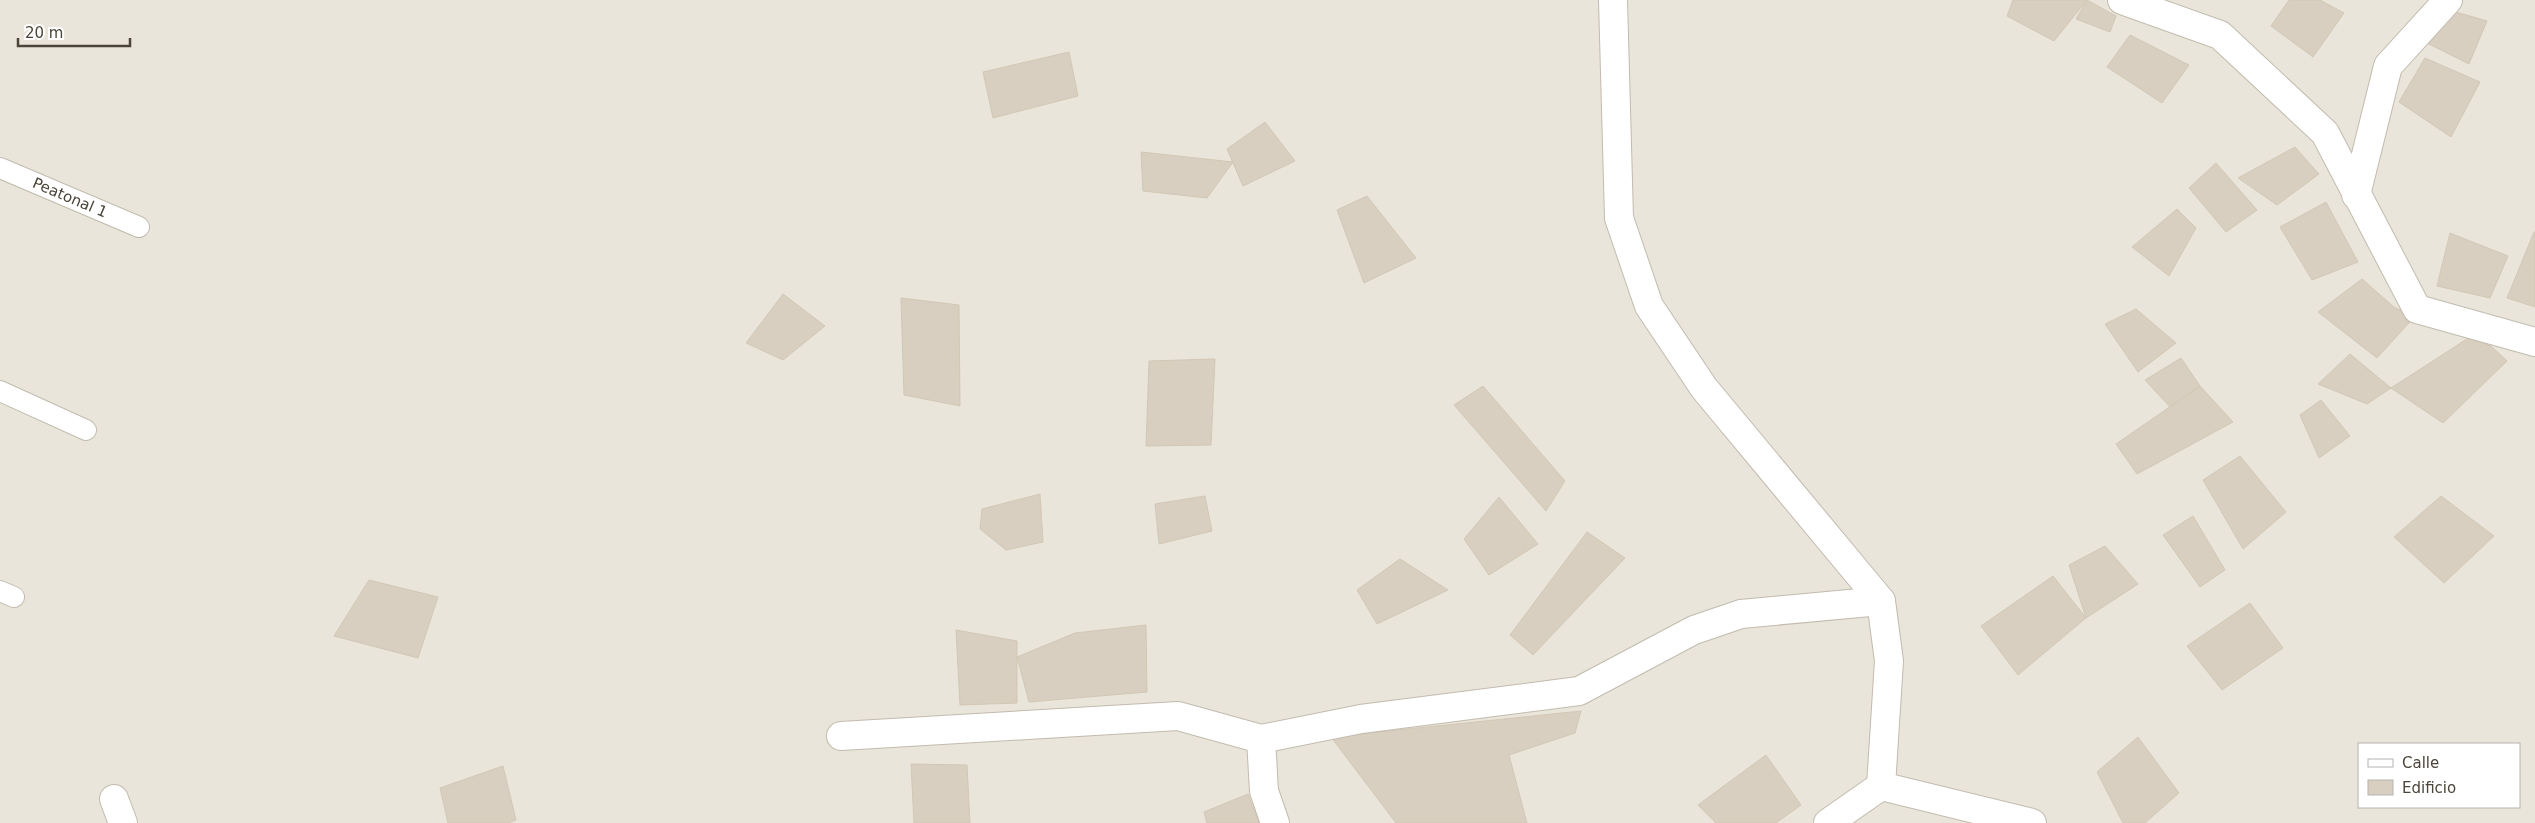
<svg xmlns="http://www.w3.org/2000/svg" width="2535" height="823" font-family="'DejaVu Sans',sans-serif">
<style>
.residential{fill:#eae5da;fill-rule:evenodd}
.building{fill:#d8cfc1;stroke:#d3c7b4}
.lines{fill:none;stroke-linecap:round;stroke-linejoin:round}
.service-casing{stroke:#c2bbae;stroke-width:22}
.minor-casing{stroke:#c2bbae;stroke-width:30}
.service{stroke:#fff;stroke-width:20}
.minor{stroke:#fff;stroke-width:28}
.labels{text-anchor:middle;dominant-baseline:central;stroke-width:5;stroke-linejoin:round;paint-order:stroke}
.street-label{font-size:15px;fill:#4b4439;stroke:#fff}
</style>
<rect width="100%" height="100%" fill="#f6f3ec"/>
<!-- residential -->
<path class="residential" d="M 0,0 L 2535,0 L 2535,823 L 0,823 ZM 2359,744 L 2519,744 L 2519,807 L 2359,807 Z"/>
<!-- building -->
<g class="building">
<polygon points="2013,0 2087,0 2054,41 2007,16"/>
<polygon points="2087,0 2116,16 2110,32 2076,19"/>
<polygon points="2289,0 2320,0 2344,13 2313,57 2271,26"/>
<polygon points="2456,12 2487,21 2469,64 2427,43"/>
<polygon points="2130,35 2189,65 2162,103 2107,67"/>
<polygon points="1069,52 1078,96 993,118 983,72"/>
<polygon points="2425,58 2480,82 2451,137 2399,102"/>
<polygon points="1265,122 1295,161 1243,186 1227,149"/>
<polygon points="2295,147 2319,174 2277,205 2238,178"/>
<polygon points="1141,152 1233,162 1207,198 1143,191"/>
<polygon points="2216,163 2257,210 2226,232 2189,188"/>
<polygon points="1367,196 1416,258 1364,283 1337,210"/>
<polygon points="2326,202 2358,262 2312,280 2280,227"/>
<polygon points="2177,209 2196,228 2169,276 2132,247"/>
<polygon points="2534,232 2535,232 2535,307 2507,298"/>
<polygon points="2450,233 2508,256 2490,298 2437,286"/>
<polygon points="2362,279 2395,308 2416,315 2377,358 2318,312"/>
<polygon points="783,294 825,326 783,360 746,343"/>
<polygon points="901,298 959,305 960,406 904,395"/>
<polygon points="2136,309 2176,343 2138,372 2105,324"/>
<polygon points="2470,337 2491,346 2507,361 2443,423 2391,388"/>
<polygon points="2350,354 2391,388 2367,404 2318,384"/>
<polygon points="2181,358 2200,386 2170,407 2145,380"/>
<polygon points="1215,359 1211,445 1146,446 1149,361"/>
<polygon points="1483,386 1565,481 1546,511 1454,405"/>
<polygon points="2200,386 2233,422 2137,474 2116,444"/>
<polygon points="2321,400 2350,436 2319,458 2300,415"/>
<polygon points="2240,456 2286,512 2243,549 2203,480"/>
<polygon points="1040,494 1043,542 1006,550 980,529 982,509"/>
<polygon points="1205,496 1212,531 1159,544 1155,504"/>
<polygon points="2441,496 2494,536 2444,583 2394,537"/>
<polygon points="1499,497 1538,544 1489,575 1464,539"/>
<polygon points="2193,516 2225,570 2200,587 2163,535"/>
<polygon points="1587,532 1625,558 1533,655 1510,635"/>
<polygon points="2105,546 2138,584 2086,618 2069,565"/>
<polygon points="1400,559 1448,590 1377,624 1357,590"/>
<polygon points="2053,576 2086,618 2018,675 1981,626"/>
<polygon points="369,580 438,597 418,658 334,636"/>
<polygon points="2250,603 2283,648 2222,690 2187,646"/>
<polygon points="1146,625 1147,692 1029,702 1017,657 1075,633"/>
<polygon points="956,630 1017,641 1017,703 960,705"/>
<polygon points="1581,711 1575,733 1509,755 1527,823 1396,823 1331,737"/>
<polygon points="2138,737 2179,793 2145,823 2123,823 2097,772"/>
<polygon points="1766,755 1801,805 1776,823 1716,823 1698,805"/>
<polygon points="911,764 967,765 970,823 914,823"/>
<polygon points="503,766 516,820 509,823 448,823 440,788"/>
<polygon points="1248,794 1259,823 1207,823 1204,812"/>
</g>
<g class="lines">
<defs>
<g id="service">
<path id="s1" d="M 0,168 L 139,227"/>
<polyline points="0,391 86,430"/>
<polyline points="0,591 14,597"/>
</g>
<g id="minor">
<polyline points="1613,0 1619,218 1649,306 1704,388 1881,601 1889,661 1881,786"/>
<polyline points="2122,0 2220,35 2325,133 2417,309 2535,342"/>
<polyline points="2356,195 2388,66 2448,0"/>
<polyline points="841,736 1178,716 1261,739 1361,719 1579,691 1694,630 1741,614 1881,601"/>
<polyline points="1261,739 1264,791 1275,823"/>
<polyline points="114,799 123,823"/>
<polyline points="1828,823 1881,786 2032,823"/>
</g>
</defs>
<!-- service casing -->
<use href="#service" class="service-casing"/>
<!-- minor casing -->
<use href="#minor" class="minor-casing"/>
<!-- service -->
<use href="#service" class="service"/>
<!-- minor -->
<use href="#minor" class="minor"/>
</g>
<g class="labels">
<!-- street labels -->
<g class="street-label">
<text stroke="none"><textPath href="#s1" startOffset="76">Peatonal 1</textPath></text>
</g>
</g>
<!-- legend -->
<rect x="2358" y="743" width="162" height="65" fill="#ffffff" stroke="#b7b4b0"/>
<rect x="2368" y="759" width="25" height="8" fill="#ffffff" stroke="#b7b4b0"/>
<text x="2402" y="768" font-size="15" fill="#4b4439">Calle</text>
<rect x="2368" y="780" width="25" height="15" fill="#d8cfc1" stroke="#b7b4b0"/>
<text x="2402" y="793" font-size="15" fill="#4b4439">Edificio</text>
<!-- scale -->
<path d="M18 38v8h112v-8" fill="none" stroke="#4b4439" stroke-width="2.5"/>
<text x="25" y="38" font-size="15" fill="#4b4439" stroke="#ffffff" stroke-width="4" paint-order="stroke">20 m</text>
</svg>
